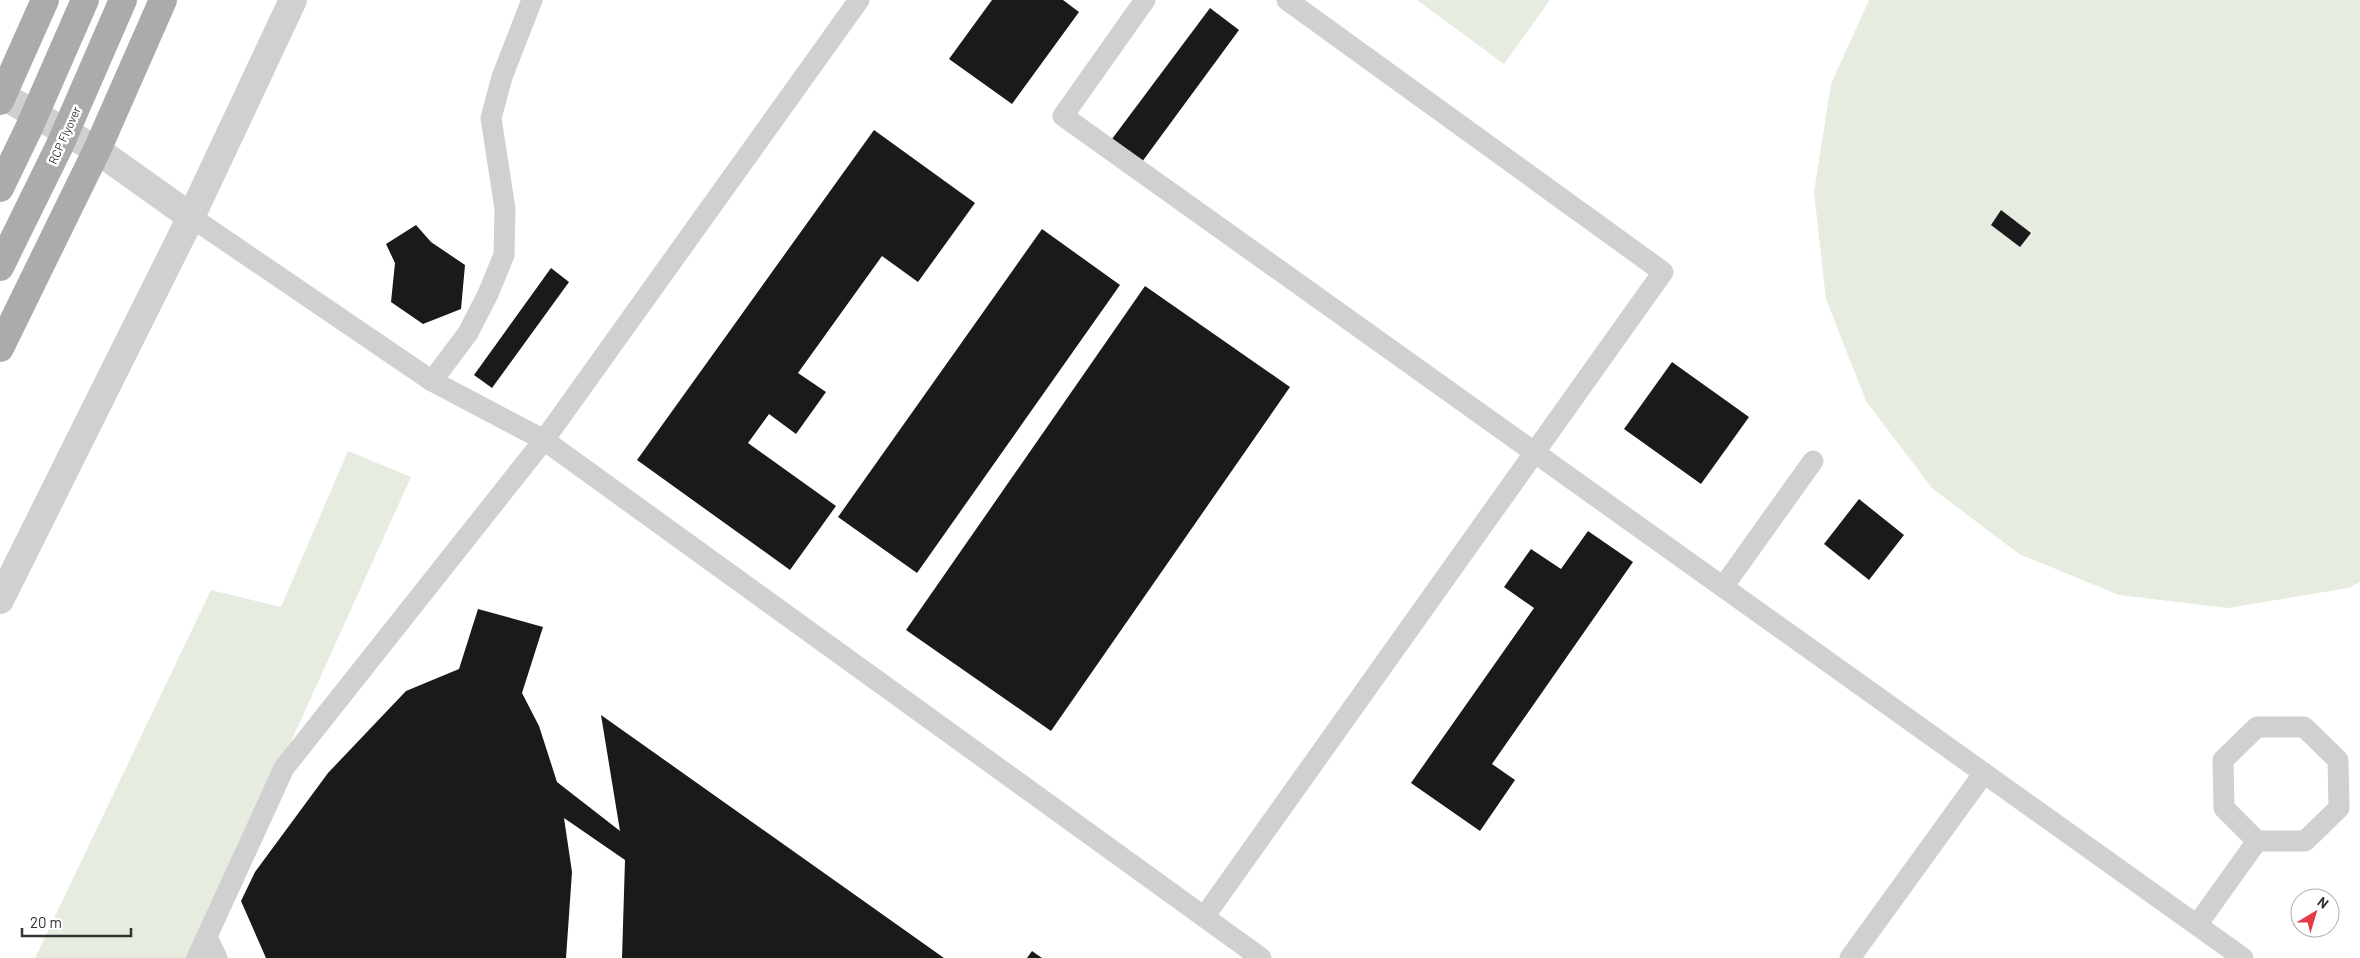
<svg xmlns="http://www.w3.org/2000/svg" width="2360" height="958" font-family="Barlow,sans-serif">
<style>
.green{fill:#e6ecdf}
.building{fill:#1a1a1a}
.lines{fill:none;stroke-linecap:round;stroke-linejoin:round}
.service{stroke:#d0d0d0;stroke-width:21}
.tertiary{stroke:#d0d0d0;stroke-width:28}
.primary{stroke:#ababab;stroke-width:28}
.primary-bridge{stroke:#ababab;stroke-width:28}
.labels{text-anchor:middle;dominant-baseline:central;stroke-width:5;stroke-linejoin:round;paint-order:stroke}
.street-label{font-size:12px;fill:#333;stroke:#fff}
</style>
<rect width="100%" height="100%" fill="#fff"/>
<!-- green -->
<g class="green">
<polygon points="1417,0 1550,0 1504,64"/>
<polygon points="1869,0 2360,0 2360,582 2348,588 2228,608 2119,595 2019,554 1932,488 1866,401 1826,299 1814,192 1831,84"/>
<polygon points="348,451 411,477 193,958 35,958 211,590 281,607"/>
</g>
<!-- building -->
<g class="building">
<polygon points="992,0 1063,0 1079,12 1012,104 949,59"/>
<polygon points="1210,8 1239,30 1139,166 1109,143"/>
<polygon points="874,130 975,203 918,282 882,256 798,373 826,392 796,434 769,414 748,443 836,506 790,570 637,460"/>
<polygon points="2001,210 2031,233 2020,247 1991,225"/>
<polygon points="416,225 431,242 465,265 461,309 423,324 391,302 395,263 386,244"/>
<polygon points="1042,229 1120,285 917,573 838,517"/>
<polygon points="551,268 569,282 492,388 474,375"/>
<polygon points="1145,286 1290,387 1051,731 906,630"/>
<polygon points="1672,362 1749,417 1701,484 1624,429"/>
<polygon points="1859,499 1904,535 1869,580 1824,544"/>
<polygon points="1588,531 1633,562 1492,764 1515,780 1480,831 1411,783 1534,608 1504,587 1531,549 1561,569"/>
<polygon points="478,609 543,627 522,693 539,726 557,782 620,831 601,715 944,958 622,958 625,860 564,818 572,872 566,958 266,958 241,901 255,872 328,773 406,691 459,669"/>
<polygon points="1032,951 1042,958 1027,958"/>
</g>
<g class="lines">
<!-- service -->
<g class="service">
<polyline points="1145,0 1063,116 2243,958"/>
<polyline points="191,217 432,381 544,440 1261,958"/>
<polyline points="432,381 468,333 488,294 504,255 505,209 491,118 502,77 532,0"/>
<polyline points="1723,587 1813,461"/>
<polygon points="2257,727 2304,727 2338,760 2339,808 2305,841 2257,841 2224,808 2223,760"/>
<polyline points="1204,917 1663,272 1287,0"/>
<polyline points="2197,925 2257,841"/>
<polyline points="207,937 217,958"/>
<polyline points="197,958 284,768 544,440 859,0"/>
<polyline points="1850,958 1984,773"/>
</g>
<!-- tertiary -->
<g class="tertiary">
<polyline points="0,94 97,150 191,217"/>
<polyline points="0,600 191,217 293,0"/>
</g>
<!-- primary -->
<g class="primary">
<polyline points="0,101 45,0"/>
<polyline points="0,348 97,150 163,0"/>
</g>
<!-- primary-bridge -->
<g class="primary-bridge">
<polyline points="0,188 28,130 85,0"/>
<polyline points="0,267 59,147 123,0"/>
</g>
</g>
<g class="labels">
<!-- street labels -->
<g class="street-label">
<text transform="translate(64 135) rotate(-66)">RCP Flyover</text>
</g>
</g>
<!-- north arrow -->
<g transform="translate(2315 913) rotate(38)"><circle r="24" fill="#ffffff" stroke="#adadad"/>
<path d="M0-4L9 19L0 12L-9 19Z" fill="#e63946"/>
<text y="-8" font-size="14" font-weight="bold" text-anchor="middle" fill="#333333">N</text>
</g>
<!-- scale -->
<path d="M22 928v8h109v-8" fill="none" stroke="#333333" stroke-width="2.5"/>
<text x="30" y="928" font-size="15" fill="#333333" stroke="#ffffff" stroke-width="4" paint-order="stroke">20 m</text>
</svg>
